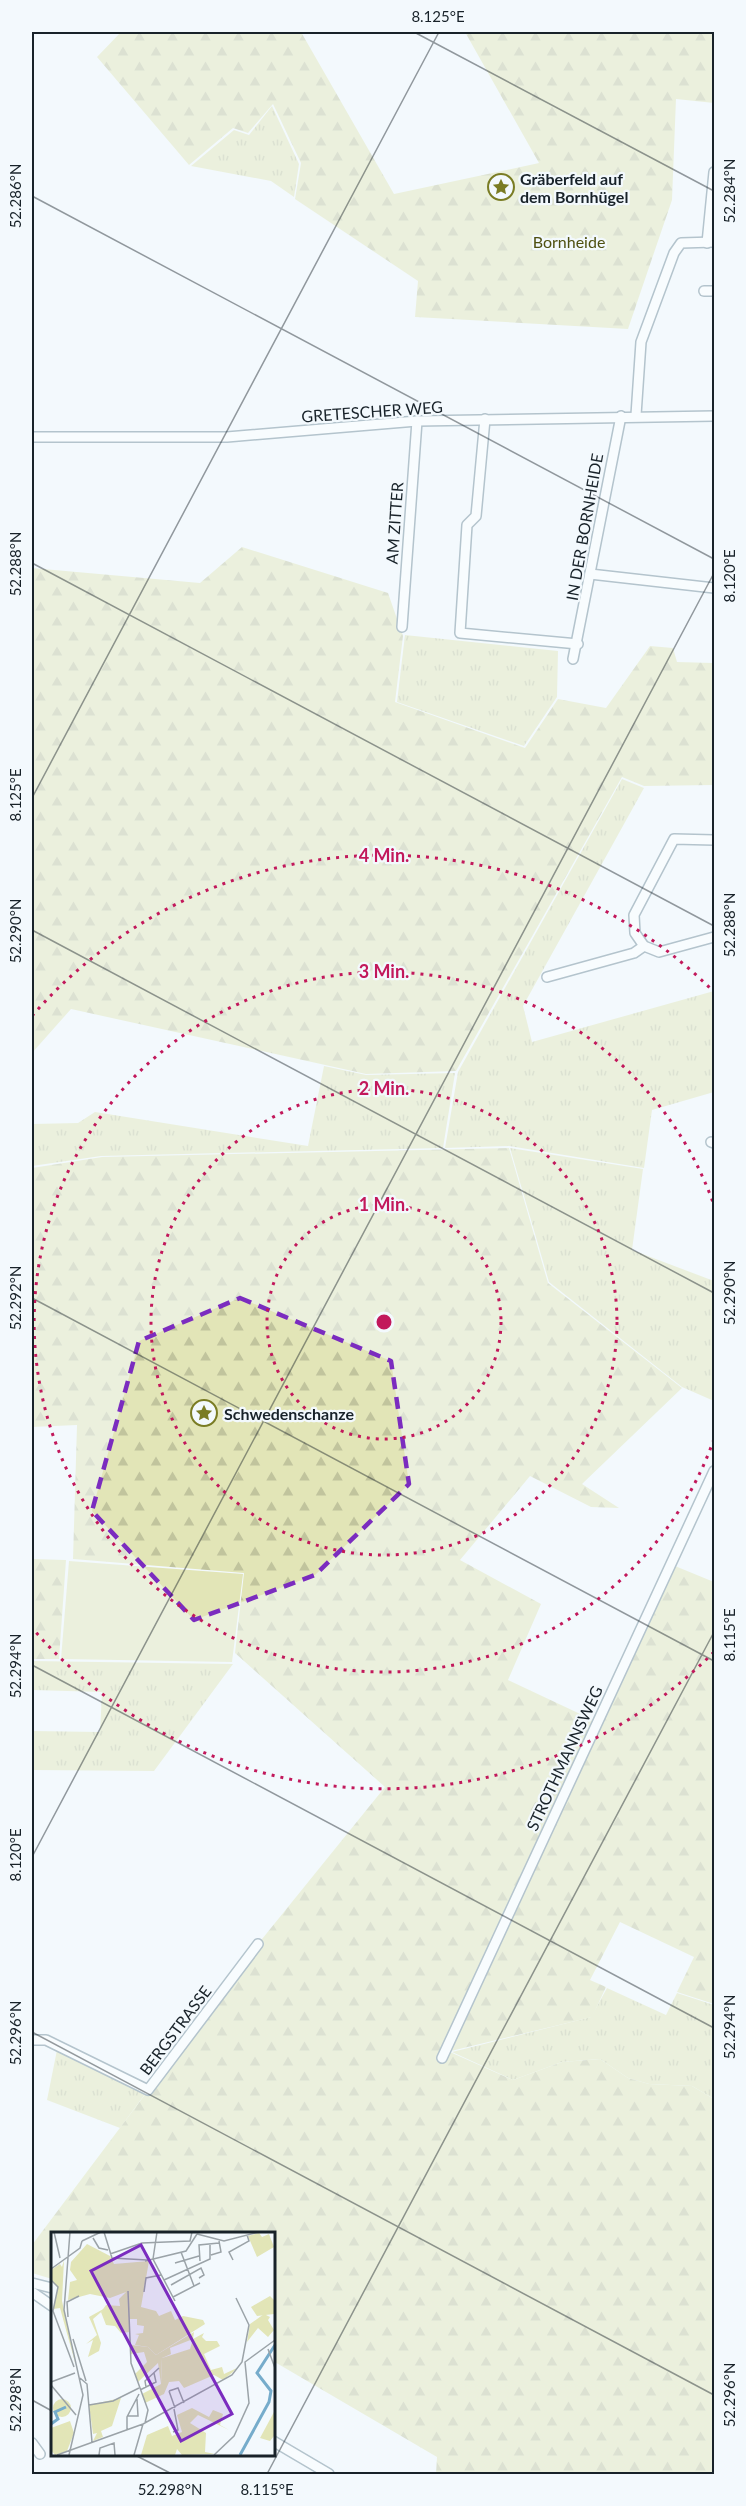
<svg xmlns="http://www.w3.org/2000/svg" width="746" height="2506" font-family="Lato,sans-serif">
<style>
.grass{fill:url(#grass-tufts)}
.forest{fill:url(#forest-firs)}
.garden{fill:#e2e5b7}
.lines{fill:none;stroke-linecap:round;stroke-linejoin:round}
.street-casing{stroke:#698392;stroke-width:12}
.street{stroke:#fff;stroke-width:9}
.marked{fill:none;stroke:#7b2cbf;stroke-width:4.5;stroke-dasharray:12 8;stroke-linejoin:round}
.ticks{fill:none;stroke:#182229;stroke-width:1.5;stroke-opacity:0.45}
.ring{fill:none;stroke:#c2185b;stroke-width:3;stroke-dasharray:3 6}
.labels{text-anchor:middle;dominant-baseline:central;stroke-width:4.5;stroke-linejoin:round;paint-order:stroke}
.poi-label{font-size:16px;font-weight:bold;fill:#182229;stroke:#f3f9fd;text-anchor:start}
.park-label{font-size:16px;fill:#4f5011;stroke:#f3f9fd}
.street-label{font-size:16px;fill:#182229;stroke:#f3f9fd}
.inset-river{fill:none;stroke:#76accb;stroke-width:3}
.inset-road{fill:none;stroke:#9ba3a8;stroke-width:1.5}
.view{fill:#7b2cbf;fill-opacity:0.15;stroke:#7b2cbf;stroke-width:3}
.inset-edge{fill:none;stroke:#182229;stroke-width:3}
.centre{fill:#c2185b;stroke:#f3f9fd;stroke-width:3}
.ring-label{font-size:18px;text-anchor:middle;font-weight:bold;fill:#c2185b;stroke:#f3f9fd;stroke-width:4.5;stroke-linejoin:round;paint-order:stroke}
.neatline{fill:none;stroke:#182229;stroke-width:2}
.ticks-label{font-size:15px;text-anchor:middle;fill:#182229}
</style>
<defs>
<pattern id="grass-tufts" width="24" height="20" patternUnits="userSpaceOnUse" patternTransform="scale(1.5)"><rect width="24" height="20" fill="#e2e5b7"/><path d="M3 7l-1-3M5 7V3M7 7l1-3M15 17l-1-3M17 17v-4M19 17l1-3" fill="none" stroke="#c1c49d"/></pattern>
<pattern id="forest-firs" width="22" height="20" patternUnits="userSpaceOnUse" patternTransform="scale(1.5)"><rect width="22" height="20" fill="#e2e5b7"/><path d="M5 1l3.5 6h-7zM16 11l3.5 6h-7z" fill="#c1c49d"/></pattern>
</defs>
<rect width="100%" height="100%" fill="#f3f9fd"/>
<!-- grass -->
<g class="grass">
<polygon points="272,106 299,164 294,197 271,181 191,166 234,130 249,135"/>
<polygon points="405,635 558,651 557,697 524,746 397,702"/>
<polygon points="622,779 644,788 523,1006 532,1042 714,991 714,1092 652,1110 644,1168 509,1146 445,1148 458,1072"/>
<polygon points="324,1066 366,1075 455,1073 443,1148 101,1156 32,1166 32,1124 78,1123 95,1112 308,1146"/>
<polygon points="510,1148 643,1169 632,1250 714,1281 714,1401 682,1387 549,1282"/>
<polygon points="32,1661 233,1664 154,1771 32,1770 32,1731 100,1732 102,1692 32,1690"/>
<polygon points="607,1988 666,2015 677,1993 714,2005 714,2099 692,2086 649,2084 628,2078 600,2059 562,2062 513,2080 452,2052 591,2017"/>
<polygon points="57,2050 148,2090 120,2128 47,2100"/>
</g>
<!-- forest -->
<g class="forest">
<polygon points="121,32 301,32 394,194 539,163 465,32 714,32 714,103 676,99 672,200 628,329 415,317 418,281 295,199 301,163 273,104 248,133 233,128 189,165 97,57"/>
<polygon points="242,547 388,593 403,636 395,702 525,748 558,699 606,708 650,646 673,648 677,662 713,663 714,660 714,785 644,786 622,777 456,1071 366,1074 71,1009 32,1053 32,568 200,583"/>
<polygon points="509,1148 548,1283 682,1388 582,1484 619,1508 591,1507 530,1476 460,1560 541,1604 508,1680 593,1720 441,2048 513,2080 562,2062 600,2059 628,2078 649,2084 692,2086 714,2099 714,2474 436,2474 437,2457 273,2361 273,2233 52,2233 52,2279 32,2273 32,2245 258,1944 385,1787 235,1653 244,1573 73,1559 77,1425 32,1427 32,1168 102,1157"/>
<polygon points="32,1559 66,1560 59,1659 32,1659"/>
<polygon points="675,1566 714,1582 714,2004 677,1992 694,1957 620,1922 590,1980 606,1987 592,2017 451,2051"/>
</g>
<!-- garden -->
<polygon class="garden" points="69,1561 243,1574 232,1662 61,1659"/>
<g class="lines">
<defs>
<g id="street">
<polyline points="707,243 714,172"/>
<polyline points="704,291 714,291"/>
<polyline points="636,415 641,342 674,253 681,243 714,242"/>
<polyline points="485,419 476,516 467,525 460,633 578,644"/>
<polyline points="32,437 227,437 417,421 714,416"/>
<polyline points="590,574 714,588"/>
<polyline points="402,627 417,421"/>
<polyline points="573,659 621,416"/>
<polyline points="714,840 674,839 634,915 635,933 644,946 659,952 714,937"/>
<polyline points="547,977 634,953 644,946"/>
<polyline points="711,1142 714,1143"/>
<polyline points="32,2040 46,2040 148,2090 258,1944"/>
<polyline points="442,2058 714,1471"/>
<polyline points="32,2283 52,2288"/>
<polyline points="32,2292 52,2306"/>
<polyline points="273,2441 329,2474"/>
<polyline points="32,2443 40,2454"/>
</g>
</defs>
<!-- street casing -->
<use href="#street" class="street-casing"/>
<!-- street -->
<use href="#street" class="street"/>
</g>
<!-- marked area -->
<path d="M0 0H746V2506H0ZM 240,1298 L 391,1361 L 409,1484 L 315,1575 L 194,1620 L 92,1511 L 139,1341 Z" fill="#f3f9fd" fill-opacity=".55" fill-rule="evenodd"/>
<path class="marked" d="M 240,1298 L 391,1361 L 409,1484 L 315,1575 L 194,1620 L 92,1511 L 139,1341 Z"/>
<!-- ticks -->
<path class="ticks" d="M 414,32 L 714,191M 32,196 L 714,559M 32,563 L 714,926M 32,798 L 439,32M 32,930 L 714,1293M 32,1298 L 714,1661M 32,1665 L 714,2028M 32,1857 L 714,573M 32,2032 L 714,2395M 32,2400 L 52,2411M 133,2454 L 172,2474M 267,2474 L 714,1632"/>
<!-- distance rings -->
<g class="ring">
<circle cx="384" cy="1322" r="117"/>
<circle cx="384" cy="1322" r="233"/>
<path d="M714 1439A350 350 0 1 1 714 1205"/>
<path d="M714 1652A466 466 0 0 1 32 1628M32 1016A466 466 0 0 1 714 992"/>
</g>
<!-- icons -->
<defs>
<symbol id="sight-ring" viewBox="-11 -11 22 22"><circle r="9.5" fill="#f3f9fd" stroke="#7a7c24" stroke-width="1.5"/><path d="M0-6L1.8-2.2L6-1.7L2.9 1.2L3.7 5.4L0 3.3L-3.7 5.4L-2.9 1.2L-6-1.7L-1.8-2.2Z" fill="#7a7c24"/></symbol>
</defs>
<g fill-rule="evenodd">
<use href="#sight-ring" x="486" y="172" width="30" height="30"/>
<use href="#sight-ring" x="189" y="1398" width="30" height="30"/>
</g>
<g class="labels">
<!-- poi labels -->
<g class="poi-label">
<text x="520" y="178">Gräberfeld auf<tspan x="520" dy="18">dem Bornhügel</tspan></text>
<text x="224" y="1413">Schwedenschanze</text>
</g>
<!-- park labels -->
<g class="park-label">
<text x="569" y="241">Bornheide</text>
</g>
<!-- street labels -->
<g class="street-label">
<text transform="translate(372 411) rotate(-4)">GRETESCHER WEG</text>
<text transform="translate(394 523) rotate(-86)">AM ZITTER</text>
<text transform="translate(584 527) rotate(-80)">IN DER BORNHEIDE</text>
<text transform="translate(564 1758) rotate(-65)">STROTHMANNSWEG</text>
<text transform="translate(175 2030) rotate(-53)">BERGSTRASSE</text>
</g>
</g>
<!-- overview -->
<g transform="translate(51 2232)">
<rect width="224" height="224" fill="#f3f9fd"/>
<path d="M 13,28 L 11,69 L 25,134 L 9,76 L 2,77 L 7,56 L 0,47 L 0,38 L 9,32 L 11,35 ZM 56,75 L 42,87 L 50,111 L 48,119 L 37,125 L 42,108 L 35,112 L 46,103 L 38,85 ZM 213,82 L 219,85 L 217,88 L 223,98 L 217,105 L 207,96 L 196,110 L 199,92 ZM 143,100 L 142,107 L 119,116 L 120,122 L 111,126 L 110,152 L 107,131 L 87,150 L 84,142 L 96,130 L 93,120 L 80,122 L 80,113 L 97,115 L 105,123 ZM 70,166 L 61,194 L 50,199 L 52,205 L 42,209 L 46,201 L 42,202 L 38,173 ZM 223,180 L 223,204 L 219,209 L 209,206 Z" fill="#e2e5b7"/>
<path d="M 36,12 L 59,24 L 63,32 L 98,29 L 90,75 L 105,79 L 108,84 L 120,79 L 124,88 L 132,84 L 152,88 L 154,92 L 105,123 L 97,115 L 84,113 L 88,103 L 84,102 L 92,101 L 93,94 L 86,93 L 86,87 L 78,87 L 79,100 L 70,101 L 64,94 L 55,93 L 50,80 L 55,73 L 69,74 L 68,67 L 75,60 L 59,66 L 39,62 L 17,68 L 19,50 L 26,48 L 19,38 L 20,30 ZM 219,64 L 223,68 L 223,82 L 206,84 L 200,75 ZM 153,101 L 151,105 L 155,109 L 166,109 L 169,114 L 153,122 L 160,138 L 171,135 L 173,142 L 186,136 L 182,140 L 172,148 L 163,143 L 133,156 L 128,149 L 118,150 L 113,162 L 94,171 L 91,162 L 110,152 L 111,126 L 139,117 L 142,107 ZM 141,176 L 158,185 L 162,178 L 172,182 L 169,193 L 178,198 L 147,183 L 139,191 L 155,201 L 154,220 L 164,222 L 131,223 L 126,217 L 124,223 L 90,223 L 96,203 L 117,194 L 121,204 L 131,200 L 126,183 Z" fill="#e2e5b7"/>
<path d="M 208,1 L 211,5 L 218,2 L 223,15 L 206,25 L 197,4 ZM2 176a9 9 0 1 1 18 0a9 9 0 1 1-18 0ZM 19,189 L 23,201 L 16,219 L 4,223 L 0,218 L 0,196 Z" fill="#e2e5b7"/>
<path class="inset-river" d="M 0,192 L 7,187 L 4,180 L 15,175M 189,223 L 218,170 L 220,159 L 206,141 L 224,113"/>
<path class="inset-road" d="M 3,0 L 9,26M 53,0 L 61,26 L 96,28M 106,0 L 102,27 L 124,69M 146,2 L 173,9 L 208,0M 42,6 L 48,16 L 57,18M 31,9 L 50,0M 130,20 L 143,54M 59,22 L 91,11 L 139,9 L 141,0M 160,23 L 170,20 L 168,9M 182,28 L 178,20 L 198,9 L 196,3M 94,29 L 135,19 L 146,2M 149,29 L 148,13 L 168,11M 124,31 L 148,24M 0,37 L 29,16 L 31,9M 0,48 L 7,55 L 2,79 L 23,135M 113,48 L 159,27 L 159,12M 120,53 L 150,36 L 153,43 L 148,46M 77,59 L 80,131 L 97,178 L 94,191M 93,60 L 95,46 L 110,43M 122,65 L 149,51M 17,85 L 16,70 L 28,64M 22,107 L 35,149M 217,117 L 224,136M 29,146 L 36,152 L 41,210M 0,150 L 24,141M 0,153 L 25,183M 95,155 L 94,149 L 108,136M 89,158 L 105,150 L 103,141M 118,159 L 127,156 L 133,171M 118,159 L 124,176M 38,173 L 62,169 L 88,156M 77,184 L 87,184 L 86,167M 76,198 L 76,185 L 88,162M 122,200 L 127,198 L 123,177M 6,223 L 92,192 L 181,143 L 191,130 L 198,93 L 185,66M 18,223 L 32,163 L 13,78 L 19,0M 48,223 L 49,216 L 63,211 L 64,223M 83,223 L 92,192M 163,223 L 183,204 L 198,171 L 194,130 L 224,108"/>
<path class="view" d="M 90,13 L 181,182 L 130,209 L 40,39 Z"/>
<rect width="224" height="224" class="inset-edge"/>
</g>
<circle cx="384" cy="1322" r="9" class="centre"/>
<g class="ring-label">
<text x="384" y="862">4 Min.</text>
<text x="384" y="978">3 Min.</text>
<text x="384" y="1095">2 Min.</text>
<text x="384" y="1211">1 Min.</text>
</g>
<!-- border -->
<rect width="746" height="2506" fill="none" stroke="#f3f9fd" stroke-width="66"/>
<rect x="33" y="33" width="680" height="2440" class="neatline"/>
<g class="ticks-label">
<text x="438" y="22">8.125°E</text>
<text transform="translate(730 191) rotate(-90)" y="5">52.284°N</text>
<text transform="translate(16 196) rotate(-90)" y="5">52.286°N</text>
<text transform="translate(16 564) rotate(-90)" y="5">52.288°N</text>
<text transform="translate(730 576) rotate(-90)" y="5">8.120°E</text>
<text transform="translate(16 795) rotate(-90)" y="5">8.125°E</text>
<text transform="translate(730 925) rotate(-90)" y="5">52.288°N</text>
<text transform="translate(16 931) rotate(-90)" y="5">52.290°N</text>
<text transform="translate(730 1293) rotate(-90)" y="5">52.290°N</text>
<text transform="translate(16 1298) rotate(-90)" y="5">52.292°N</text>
<text transform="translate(730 1635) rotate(-90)" y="5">8.115°E</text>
<text transform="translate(16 1666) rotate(-90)" y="5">52.294°N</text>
<text transform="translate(16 1855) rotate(-90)" y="5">8.120°E</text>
<text transform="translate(730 2027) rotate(-90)" y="5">52.294°N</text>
<text transform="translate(16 2033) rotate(-90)" y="5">52.296°N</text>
<text transform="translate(730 2395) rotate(-90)" y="5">52.296°N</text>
<text transform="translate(16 2400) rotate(-90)" y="5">52.298°N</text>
<text x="170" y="2495">52.298°N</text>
<text x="267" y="2495">8.115°E</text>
</g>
</svg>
